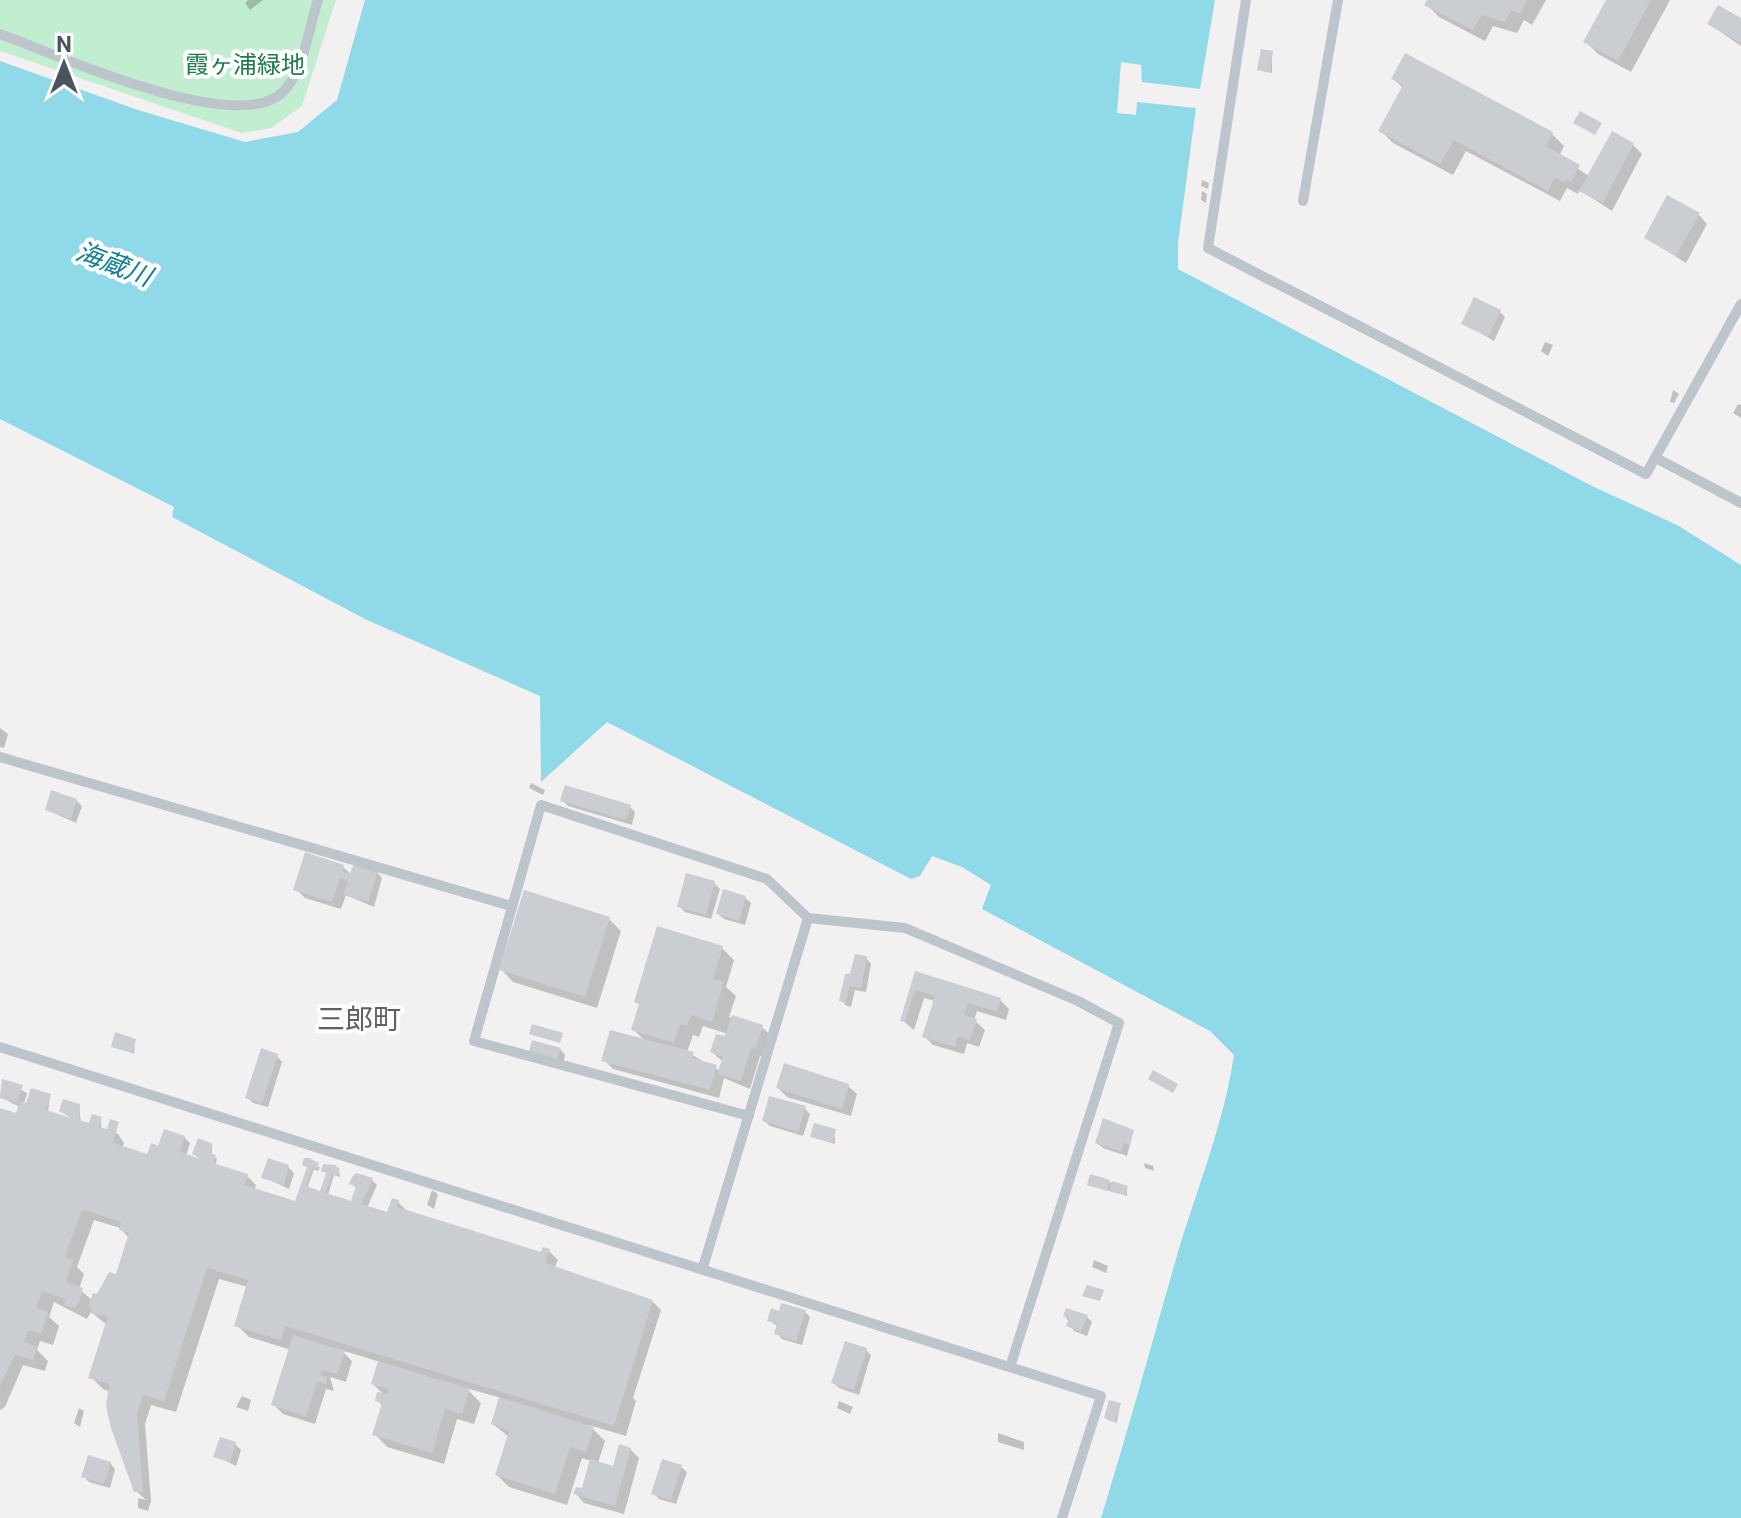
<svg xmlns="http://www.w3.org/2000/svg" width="1741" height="1518" font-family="Roboto,'Noto Sans JP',sans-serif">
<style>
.green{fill:#c1edd0}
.water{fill:#90d9e8}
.shadow{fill:#0003;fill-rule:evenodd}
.building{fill:#cacdd2}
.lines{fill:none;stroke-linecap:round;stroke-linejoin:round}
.lane{stroke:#bcc5cc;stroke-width:10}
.labels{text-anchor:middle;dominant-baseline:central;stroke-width:8;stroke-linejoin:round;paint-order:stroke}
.park-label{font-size:24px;fill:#1c7b48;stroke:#fff}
.water-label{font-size:26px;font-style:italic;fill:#148095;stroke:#fff}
.quarter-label{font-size:28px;fill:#5d6064;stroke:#fff}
</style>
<rect width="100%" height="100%" fill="#f2f0f0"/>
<!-- green -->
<polygon class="green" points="0,0 336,0 302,106 271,128 242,133 0,51"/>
<!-- water -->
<path class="water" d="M 365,0 L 1215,0 L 1200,89 L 1142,82 L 1141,65 L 1121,62 L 1117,113 L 1136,115 L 1137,102 L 1196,108 L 1178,243 L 1178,269 L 1592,486 L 1677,525 L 1741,565 L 1741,1518 L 1101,1518 C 1127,1434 1150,1350 1174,1266 C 1194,1195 1223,1129 1234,1055 L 1210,1031 L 982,909 L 991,885 L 962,867 L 932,856 L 920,876 L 911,879 L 607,722 L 541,782 L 540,696 L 367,620 L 172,517 L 174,507 L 0,419 L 0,61 L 138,110 L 245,142 L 298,132 L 337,100 Z"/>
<!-- shadow -->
<g class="shadow">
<polygon points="248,0 263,0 250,10 245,3"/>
<polygon points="1429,0 1546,0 1532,25 1524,20 1517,33 1493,26 1485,41 1439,17 1427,5"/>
<polygon points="1608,0 1670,0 1631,72 1598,54 1586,42"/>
<polygon points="1741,20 1741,46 1709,24"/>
<polygon points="1272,53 1272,73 1262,71 1260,69"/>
<polygon points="1393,78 1552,134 1564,146 1559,156 1589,176 1633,145 1642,154 1612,211 1580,190 1578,194 1567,188 1560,201 1466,151 1453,175 1393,143 1381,131 1403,88"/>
<polygon points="1202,180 1209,183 1208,189 1201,186"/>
<polygon points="1202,191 1207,194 1206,203 1201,200"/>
<polygon points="1699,215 1707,224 1686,263 1646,238"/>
<polygon points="1500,312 1505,317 1494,341 1464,323"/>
<polygon points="1545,342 1553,345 1548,356 1541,351"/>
<polygon points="1673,390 1679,394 1674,403 1670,402"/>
<polygon points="1738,404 1741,405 1741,418 1733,413"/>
<polygon points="0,728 8,734 4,748 0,747"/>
<polygon points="531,783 545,790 543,795 529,788"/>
<polygon points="76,800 82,806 76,823 47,810"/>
<polygon points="562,800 630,807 635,812 632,825 568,806"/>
<polygon points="343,867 352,875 377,872 382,878 374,907 346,895 341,909 305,898 296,889"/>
<polygon points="714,883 720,889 711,919 685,912 679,906"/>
<polygon points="745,898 751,903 745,925 724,919 718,914"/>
<polygon points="609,919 621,931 597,1008 513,982 501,969"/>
<path d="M 722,948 L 734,960 L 726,987 L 736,996 L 729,1017 L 762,1027 L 771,1036 L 765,1057 L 760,1056 L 750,1089 L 724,1078 L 719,1098 L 613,1069 L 604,1060 L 645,1041 L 633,1029 L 640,1006 L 636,1001 ZM 703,1026 L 728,1034 L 712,1052 L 723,1062 L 720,1071 L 687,1052 L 693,1035 L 699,1037 Z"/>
<polygon points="866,958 871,964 866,992 855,990 851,1007 847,1006 841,1000"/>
<polygon points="916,974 1000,1000 1009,1009 1006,1020 977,1011 974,1020 985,1030 979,1047 967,1043 964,1054 933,1045 924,1036 935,1001 924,998 914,1030 902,1020"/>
<polygon points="135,1041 134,1054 113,1046"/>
<polygon points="534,1042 560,1049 565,1055 562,1068"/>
<polygon points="277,1056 282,1062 268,1107 253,1103 247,1097"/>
<path d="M 4,1081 L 27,1093 L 22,1110 L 50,1096 L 48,1112 L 76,1121 L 79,1106 L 81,1123 L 96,1128 L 101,1119 L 101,1129 L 118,1134 L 124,1143 L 122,1148 L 148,1157 L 184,1137 L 190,1143 L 186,1156 L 202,1162 L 195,1154 L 212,1145 L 212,1155 L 217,1159 L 215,1166 L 247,1176 L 256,1185 L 254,1190 L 296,1203 L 309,1167 L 320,1167 L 318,1171 L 314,1169 L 307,1189 L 359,1205 L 357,1189 L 352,1184 L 372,1180 L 377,1185 L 367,1208 L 388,1215 L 398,1202 L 407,1211 L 542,1255 L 549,1251 L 558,1260 L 554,1269 L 652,1301 L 661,1310 L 633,1398 L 636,1401 L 626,1436 L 589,1425 L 605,1441 L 598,1463 L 615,1468 L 630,1449 L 639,1458 L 624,1514 L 584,1503 L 576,1494 L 583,1491 L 591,1461 L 582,1458 L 567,1505 L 509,1487 L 497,1475 L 509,1437 L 493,1424 L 501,1398 L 466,1388 L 481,1403 L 474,1424 L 457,1419 L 444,1464 L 387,1447 L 375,1434 L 383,1406 L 377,1400 L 385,1396 L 373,1384 L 380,1362 L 341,1350 L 352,1361 L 346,1382 L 330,1377 L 334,1391 L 326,1389 L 315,1424 L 283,1414 L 274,1405 L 291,1350 L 249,1337 L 237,1325 L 248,1287 L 219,1279 L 176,1412 L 151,1405 L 145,1424 L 151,1501 L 148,1511 L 138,1508 L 138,1498 L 146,1500 L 133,1488 L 111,1392 L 103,1389 L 91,1377 L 107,1325 L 91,1312 L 87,1319 L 54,1302 L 49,1317 L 59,1326 L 53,1345 L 40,1341 L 37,1350 L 48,1361 L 45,1371 L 23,1365 L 5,1407 L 0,1410 L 0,1110 L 17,1115 L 20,1107 L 0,1097 ZM 94,1220 L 120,1228 L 129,1238 L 117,1276 L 92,1300 L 79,1289 L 84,1274 L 77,1267 Z"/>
<polygon points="848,1086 857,1094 851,1116 787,1097 778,1088"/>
<polygon points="804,1108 810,1114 803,1136 770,1126 764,1121"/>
<polygon points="835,1130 835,1144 813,1137"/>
<polygon points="1133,1132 1127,1156 1103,1148 1097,1143"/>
<polygon points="1144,1163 1153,1166 1154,1171 1145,1168"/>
<polygon points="288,1167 294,1173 289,1189 264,1177"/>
<polygon points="339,1171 340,1177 334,1175 328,1195 323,1190 328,1173"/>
<polygon points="1109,1182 1127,1188 1127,1196 1089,1185"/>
<polygon points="432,1190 438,1194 434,1209 427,1205"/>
<polygon points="1094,1260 1108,1266 1106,1273 1092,1267"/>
<polygon points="804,1311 810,1317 802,1345 782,1339 777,1333 778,1327 769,1320 781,1313"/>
<polygon points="1065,1316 1087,1317 1092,1322 1087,1336 1074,1331"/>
<polygon points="866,1350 871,1355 859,1395 839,1388 834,1383"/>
<polygon points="242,1396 251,1400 248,1411 236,1407"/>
<polygon points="839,1401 853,1407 850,1414 837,1408"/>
<polygon points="1120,1405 1117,1423 1108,1420 1106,1418"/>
<polygon points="79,1408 84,1411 80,1427 74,1423"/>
<polygon points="998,1433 1024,1442 1024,1450 998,1442"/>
<polygon points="235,1444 241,1450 236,1466 216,1456"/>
<polygon points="110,1463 115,1469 110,1488 89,1482 83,1476"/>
<polygon points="681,1467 687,1472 676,1504 659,1499 654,1494"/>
</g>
<!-- building -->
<g class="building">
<polygon points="1427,0 1527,0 1520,14 1511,10 1505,22 1481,15 1473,30 1424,5"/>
<polygon points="1606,0 1651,0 1618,61 1583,42"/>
<polygon points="1718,5 1741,18 1741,43 1707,24"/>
<polygon points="1261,49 1273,51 1270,72 1257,70"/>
<polygon points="1405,53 1553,132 1546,146 1580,165 1571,182 1567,179 1565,183 1555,177 1548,191 1454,140 1440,164 1378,131 1403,85 1391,79"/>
<polygon points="1580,111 1602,123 1595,135 1573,123"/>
<polygon points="1612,131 1634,143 1603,203 1579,191"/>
<polygon points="1667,195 1700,213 1676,256 1644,238"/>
<polygon points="1474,297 1501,310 1488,337 1461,324"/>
<polygon points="565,785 631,805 626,820 560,801"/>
<polygon points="51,790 77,799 71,819 45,810"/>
<polygon points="305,852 344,865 342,871 350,874 354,863 378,871 368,902 343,895 348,881 340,878 332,902 293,890"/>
<polygon points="686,873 715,881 706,915 677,907"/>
<polygon points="723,889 746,896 739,921 716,914"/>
<polygon points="524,890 610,917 585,997 499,970"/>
<polygon points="657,926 723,946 713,979 724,982 712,1022 691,1015 687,1026 680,1024 674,1043 631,1030 639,1004 634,1002"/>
<polygon points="855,954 867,956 861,988 849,986 846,1003 839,1001 845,974 850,974"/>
<polygon points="915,971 1001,998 997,1012 968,1003 964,1015 977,1019 970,1040 958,1036 955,1047 922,1037 935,996 915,990 905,1022 900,1021"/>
<polygon points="732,1015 763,1025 756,1049 751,1048 741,1081 717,1074 723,1057 710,1052 716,1034 725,1036"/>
<polygon points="532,1024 563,1033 560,1043 529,1034"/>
<polygon points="610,1030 694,1052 692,1058 717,1065 710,1090 601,1061"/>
<polygon points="115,1032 136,1039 132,1053 111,1047"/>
<polygon points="532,1040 561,1048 556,1063 528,1055"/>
<polygon points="261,1048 278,1054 262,1103 245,1098"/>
<polygon points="784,1063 849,1084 842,1109 776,1088"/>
<polygon points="1153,1070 1178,1084 1173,1093 1148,1079"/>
<polygon points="2,1079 23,1085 17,1103 0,1098"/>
<polygon points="31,1088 51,1094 46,1110 71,1118 59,1111 63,1099 80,1104 79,1120 89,1123 92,1114 102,1117 99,1127 107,1129 110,1119 119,1122 113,1143 147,1154 151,1143 158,1146 164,1129 185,1136 180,1152 204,1160 192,1154 198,1138 213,1144 210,1153 216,1155 213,1163 248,1174 245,1185 295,1201 307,1167 302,1165 304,1158 309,1158 319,1163 316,1170 312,1168 306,1186 320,1191 326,1173 321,1171 323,1164 335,1165 340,1169 337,1176 332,1174 326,1193 351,1201 356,1186 349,1184 352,1177 356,1173 373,1178 361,1204 387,1212 392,1198 399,1200 397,1207 541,1252 543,1247 550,1249 545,1263 653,1300 614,1426 285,1326 281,1340 234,1326 248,1280 207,1268 164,1401 143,1395 137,1414 143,1492 134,1492 111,1428 106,1406 109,1384 88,1378 108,1316 90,1313 92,1308 88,1307 93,1293 97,1294 109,1272 116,1274 129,1233 119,1230 121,1222 82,1209 65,1257 73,1260 66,1282 83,1288 79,1303 74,1308 64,1305 66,1299 42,1291 36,1308 48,1312 41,1334 28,1330 24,1342 37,1347 33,1360 15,1355 0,1386 0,1108 16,1113 20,1101 26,1103"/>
<polygon points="769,1096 806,1106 798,1132 762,1121"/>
<polygon points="1103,1118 1134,1130 1130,1145 1124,1143 1121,1152 1095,1143"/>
<polygon points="814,1123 836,1129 833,1143 810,1137"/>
<polygon points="268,1158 289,1165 284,1185 261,1178"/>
<polygon points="1090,1174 1110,1180 1107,1191 1087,1185"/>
<polygon points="1112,1181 1128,1186 1125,1195 1109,1191"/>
<polygon points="1087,1285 1104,1290 1100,1301 1082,1296"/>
<polygon points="781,1303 806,1310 796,1341 774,1334 777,1324 767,1321 771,1308 779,1311"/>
<polygon points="1066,1308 1088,1315 1081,1332 1066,1326 1069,1318 1063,1316"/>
<polygon points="293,1335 345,1351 337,1374 322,1370 320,1375 327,1377 326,1384 317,1381 306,1416 271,1405"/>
<polygon points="845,1341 867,1348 854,1390 831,1383"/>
<polygon points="378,1361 470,1389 462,1414 445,1408 432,1453 372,1435 382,1403 375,1401 377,1392 387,1394 388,1389 371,1384"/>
<polygon points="499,1397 594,1427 586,1452 570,1447 555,1494 495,1475 509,1431 491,1424"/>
<polygon points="1109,1400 1121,1403 1115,1422 1104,1418"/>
<polygon points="220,1437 236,1442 230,1462 213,1457"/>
<polygon points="619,1444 631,1448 615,1506 573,1494 576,1487 582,1488 590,1459 613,1466"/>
<polygon points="88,1455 111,1462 104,1484 81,1477"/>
<polygon points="662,1459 682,1465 671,1500 651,1494"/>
</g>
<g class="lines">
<!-- lane -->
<g class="lane">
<polyline points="1246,0 1208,248 1646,474 1741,304"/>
<path d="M 0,34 C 54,53 239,139 284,91 C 304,70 309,27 318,0"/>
<polyline points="1303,201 1338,0"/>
<polyline points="1656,458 1741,503"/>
<polyline points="0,757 511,906"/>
<polyline points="0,1047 1101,1396 1062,1518"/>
<polyline points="749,1116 474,1041 541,805 767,879 808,918 905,928 1078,1001 1119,1023 1010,1367"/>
<polyline points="703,1267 808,918"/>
</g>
</g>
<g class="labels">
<!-- park labels -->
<g class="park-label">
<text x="245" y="65">霞ヶ浦緑地</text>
</g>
<!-- water labels -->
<g class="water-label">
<text transform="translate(114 264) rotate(21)">海蔵川</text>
</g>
<!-- quarter labels -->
<g class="quarter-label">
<text x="359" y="1019">三郎町</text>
</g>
</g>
<!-- north arrow -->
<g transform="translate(64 64)" stroke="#ffffff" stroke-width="6" paint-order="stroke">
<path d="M0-6L14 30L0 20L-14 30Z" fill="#49545c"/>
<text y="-12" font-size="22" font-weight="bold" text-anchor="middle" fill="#49545c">N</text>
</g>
</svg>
